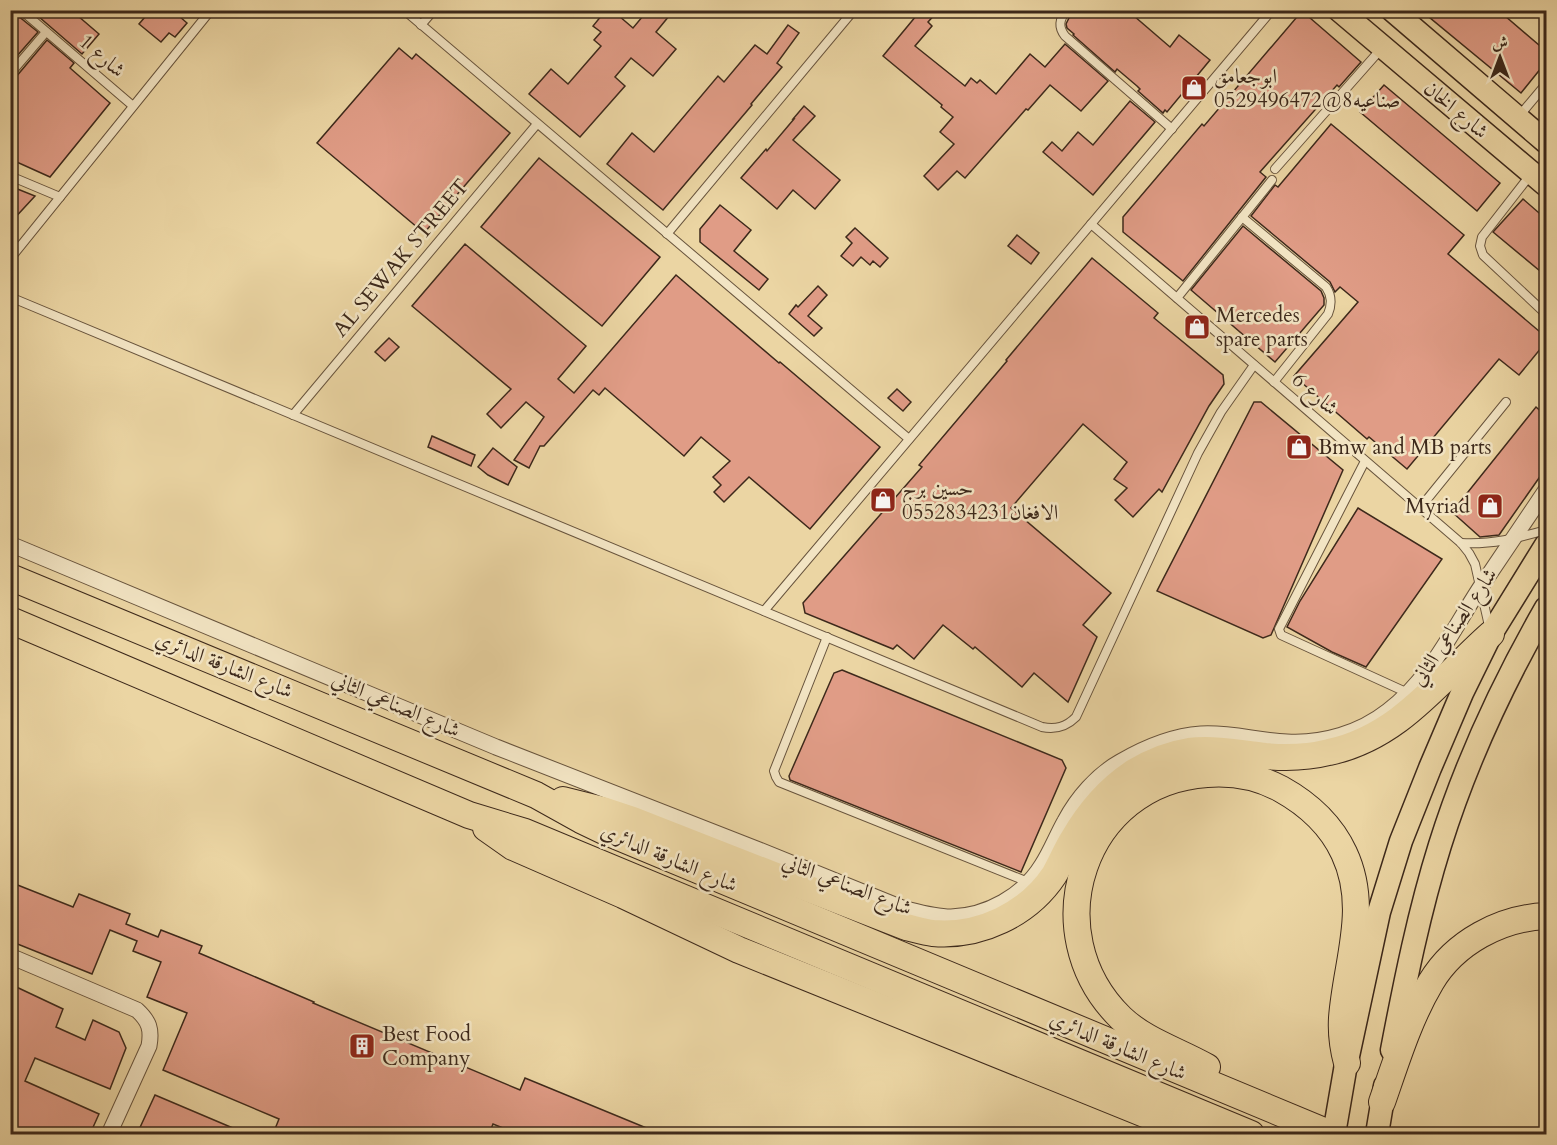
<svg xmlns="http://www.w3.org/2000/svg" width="1557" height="1145" font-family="Cardo,Amiri,serif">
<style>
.building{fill:#e09c86;stroke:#3d291b;stroke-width:1.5}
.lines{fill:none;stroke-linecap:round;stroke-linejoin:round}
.service-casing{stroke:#68543d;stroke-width:10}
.minor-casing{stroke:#68543d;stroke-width:17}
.primary-casing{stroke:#3d291b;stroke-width:25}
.motorway-casing{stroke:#3d291b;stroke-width:28}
.service{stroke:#f2e4c3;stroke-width:8}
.minor{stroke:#f2e4c3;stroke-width:15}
.primary{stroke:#ebd5a3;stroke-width:22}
.motorway{stroke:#ebd5a3;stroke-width:26}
.labels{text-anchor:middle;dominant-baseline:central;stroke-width:5;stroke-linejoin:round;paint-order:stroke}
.street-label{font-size:21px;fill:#3d291b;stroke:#f2e4c3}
.poi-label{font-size:21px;fill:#3d291b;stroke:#f2e4c3;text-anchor:start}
</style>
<rect width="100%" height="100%" fill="#ebd5a3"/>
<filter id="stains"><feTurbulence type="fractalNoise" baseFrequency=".00333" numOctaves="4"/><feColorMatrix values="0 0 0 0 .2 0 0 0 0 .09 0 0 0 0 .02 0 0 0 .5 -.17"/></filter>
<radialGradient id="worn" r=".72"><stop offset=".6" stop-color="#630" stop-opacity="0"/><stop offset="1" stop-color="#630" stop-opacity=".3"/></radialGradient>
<!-- building -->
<g class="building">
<polygon points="10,10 15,10 17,15 38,32 10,64"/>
<polygon points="31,10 71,10 99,34 82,54"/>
<polygon points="151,10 172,10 187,23 175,37 169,33 161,42 139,24"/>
<polygon points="606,10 612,10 633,28 648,10 674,10 656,32 676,49 653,76 631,58 615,77 625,86 580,137 529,94 551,69 568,84 601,46 594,40 601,32 593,26"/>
<polygon points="921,10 939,10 928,22 932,26 915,46 965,86 971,78 977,83 980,80 996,94 1030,54 1045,67 1065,44 1108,81 1081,111 1050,85 1028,110 1026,109 965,178 957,171 938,190 924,176 954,144 940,132 953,117 941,107 942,105 883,56"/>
<polygon points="1073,10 1127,10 1170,47 1179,35 1210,60 1167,112 1165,110 1163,113 1138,91 1140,89 1137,86 1117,69 1115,72 1073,35 1074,34 1067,28 1066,24"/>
<polygon points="1434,10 1498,10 1546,51 1546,62 1521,93 1429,17"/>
<polygon points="1302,11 1361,62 1339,87 1337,85 1260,172 1266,177 1183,281 1123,232 1123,217 1202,124 1204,126"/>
<polygon points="788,25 799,33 777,63 782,67 751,104 752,105 663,210 607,164 632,133 654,152 718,76 724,82 755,45 767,54"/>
<polygon points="47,40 74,63 70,68 110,103 50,177 10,159 10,80 15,78"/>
<polygon points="399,48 412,59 416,54 510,133 424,233 317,143"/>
<polygon points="1384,85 1500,183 1477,211 1360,112"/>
<polygon points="1130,101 1155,122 1093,195 1043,152 1052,142 1062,151 1078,132 1093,145"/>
<polygon points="804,106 815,116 793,140 840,180 815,209 793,190 777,209 741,178 766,149 767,151 794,119 793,119"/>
<polygon points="1331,124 1464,235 1448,254 1546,337 1546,342 1519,375 1499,359 1407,469 1369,437 1367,439 1294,376 1358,302 1340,287 1335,292 1330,282 1251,216 1275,185 1278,187"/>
<polygon points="539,158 660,257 602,326 481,227"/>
<polygon points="10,186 35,196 10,223"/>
<polygon points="1523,199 1546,219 1546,276 1493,232"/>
<polygon points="720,205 751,230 734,251 768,279 759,290 700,242 700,229"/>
<polygon points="1243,226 1321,291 1324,298 1324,305 1275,362 1191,290"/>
<polygon points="855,228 888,258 880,267 873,261 870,265 861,257 853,266 841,256 852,243 846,237"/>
<polygon points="1017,235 1039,253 1031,264 1008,246"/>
<polygon points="465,244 586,346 558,379 574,393 676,275 779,363 780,362 880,447 810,529 749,477 724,502 714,492 721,485 713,477 730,461 701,437 684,456 605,388 599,395 593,390 544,446 540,446 529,468 514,460 544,417 526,402 501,428 487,414 511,389 412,306"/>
<polygon points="1092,258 1158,313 1154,318 1223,375 1224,384 1209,406 1162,492 1159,489 1133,517 1115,500 1127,488 1114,479 1127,462 1083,424 1011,508 1111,593 1083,625 1097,637 1068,702 1034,673 1022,687 975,647 973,649 943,625 914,659 897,645 893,649 805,613 803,603 922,467 919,465 1007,361 1006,360"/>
<polygon points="818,286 827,295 808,316 822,328 814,336 789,314 796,305 798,307"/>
<polygon points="389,338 399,347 385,361 375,352"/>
<polygon points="897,389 911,402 903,411 888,398"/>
<polygon points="1254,402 1261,402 1343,470 1271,635 1263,638 1157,591"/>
<polygon points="1536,407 1546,416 1546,468 1499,535 1480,537 1452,512"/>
<polygon points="432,436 475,455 471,466 428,447"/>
<polygon points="493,448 517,467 508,485 488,475 478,467"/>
<polygon points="1358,508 1442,559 1366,667 1332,652 1287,627 1300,601"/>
<polygon points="842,670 1062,760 1066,768 1021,872 790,780 789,776 834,673"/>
<polygon points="10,882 73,907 79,894 130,914 126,924 158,937 161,930 202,946 199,953 314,1002 313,1003 520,1090 525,1078 661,1134 518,1134 493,1124 489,1134 273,1134 279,1119 163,1070 187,1013 147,997 161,962 133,951 137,941 110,930 92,974 10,941"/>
<polygon points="10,984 63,1009 56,1027 85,1040 93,1020 119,1032 126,1048 110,1089 35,1058 25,1081 99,1114 90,1134 10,1134"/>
<polygon points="155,1095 247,1134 137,1134"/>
</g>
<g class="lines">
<defs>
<g id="service">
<polyline points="21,10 133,106"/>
<polyline points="404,10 909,439"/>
<path d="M 1067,10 C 1059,19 1058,27 1065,36 L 1172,129"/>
<polyline points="1540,10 1546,16"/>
<polyline points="1408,22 1419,10"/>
<polyline points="421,25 434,10"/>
<polyline points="10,74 46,32"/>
<polyline points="1520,115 1546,84"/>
<polyline points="1275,169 1381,49"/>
<polyline points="1531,174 1482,237 1480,246 1483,255 1546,314"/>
<polyline points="10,176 60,197"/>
<path d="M 1242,217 L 1326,287 C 1332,296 1332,304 1328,314 L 1274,382"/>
<polyline points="1091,224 1461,543 1469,553 1475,564 1489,626"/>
<polyline points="667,234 854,10"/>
<polyline points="10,259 211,10"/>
<path d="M 10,297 L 1042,727 C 1056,730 1066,727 1076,717 L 1198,453 L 1221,412 L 1254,365"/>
<polyline points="1177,298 1272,180"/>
<polyline points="293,415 537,124"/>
<polyline points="1365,461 1279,629 1281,635 1408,693"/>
<polyline points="1420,508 1506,402"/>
<path d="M 1461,543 C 1491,545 1518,538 1546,530"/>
<polyline points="764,611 1272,10"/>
<polyline points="827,637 774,771 776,777 779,782 1028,882"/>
</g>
<g id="minor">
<path d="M 10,544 L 496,747 L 759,850 L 902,908 C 918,912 934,917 951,917 C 987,916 1023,896 1042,865 C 1051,851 1057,835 1065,821 C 1077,798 1097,775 1120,762 C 1144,748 1172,736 1201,734 C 1230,732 1258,741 1287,742 C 1323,744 1360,733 1388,711 C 1430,679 1452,631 1480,588 C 1502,555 1524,523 1546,490"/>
<path d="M 10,956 L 137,1010 C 149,1021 152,1029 149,1046 L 109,1134"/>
</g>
<g id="primary">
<polyline points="1339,10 1546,185"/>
<polyline points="1392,10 1546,142"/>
<path d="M 1392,1050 C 1405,982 1419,912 1440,845 C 1466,762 1503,683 1546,608"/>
<polyline points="1334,1134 1345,1070 1379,912 1401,841 1430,768 1462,693 1491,634 1546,545"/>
<polyline points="1377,1134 1385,1086"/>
</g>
<g id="motorway">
<polyline points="10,577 536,795 581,820 604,831 1331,1134"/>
<polyline points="10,620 469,815 525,832 1251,1134"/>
<path d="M 563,800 L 603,810 L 633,820 L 906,927 C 915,929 924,932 933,933 C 980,937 1028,914 1054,875 C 1061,863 1066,850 1073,839 C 1088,813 1108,789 1134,772 C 1150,762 1169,754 1189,751 C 1214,748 1240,753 1265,756 C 1286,758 1309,757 1329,752 C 1400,737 1440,679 1491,634"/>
<polyline points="486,828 513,847 623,895 739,950 1194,1134"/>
<path d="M 1207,1067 C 1179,1051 1145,1041 1121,1018 C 1033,932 1083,782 1207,774 C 1232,772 1259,777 1281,789 C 1308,804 1331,825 1344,853 C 1370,908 1346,962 1342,1018 C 1341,1034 1343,1048 1347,1063"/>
<path d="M 1382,1102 C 1396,1062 1409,1019 1431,982 C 1455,942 1501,918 1546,916"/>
</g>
</defs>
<!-- service casing -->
<use href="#service" class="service-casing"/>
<!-- minor casing -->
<use href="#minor" class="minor-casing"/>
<!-- primary casing -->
<use href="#primary" class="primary-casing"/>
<!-- motorway casing -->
<use href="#motorway" class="motorway-casing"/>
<!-- service -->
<use href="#service" class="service"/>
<!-- minor -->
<use href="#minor" class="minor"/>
<!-- primary -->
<use href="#primary" class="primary"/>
<!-- motorway -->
<use href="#motorway" class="motorway"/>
</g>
<!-- icons -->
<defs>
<symbol id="shop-square" viewBox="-11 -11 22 22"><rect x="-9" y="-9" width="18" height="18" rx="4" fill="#8f2418" stroke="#f2e4c3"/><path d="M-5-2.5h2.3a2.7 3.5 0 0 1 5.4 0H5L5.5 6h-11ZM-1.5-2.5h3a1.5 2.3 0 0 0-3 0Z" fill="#fff"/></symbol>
<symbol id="building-square" viewBox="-11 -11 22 22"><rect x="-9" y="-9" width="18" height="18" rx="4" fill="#8f2418" stroke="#f2e4c3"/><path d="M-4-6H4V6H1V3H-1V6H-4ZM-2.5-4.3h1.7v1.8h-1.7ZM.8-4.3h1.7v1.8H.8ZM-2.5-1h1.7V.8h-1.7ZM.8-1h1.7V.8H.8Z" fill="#fff"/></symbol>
</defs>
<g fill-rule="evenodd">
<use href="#shop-square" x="1179" y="73" width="30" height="30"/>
<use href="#shop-square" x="1182" y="312" width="30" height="30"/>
<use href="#shop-square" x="1284" y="432" width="30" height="30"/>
<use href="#shop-square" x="868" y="485" width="30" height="30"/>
<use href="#shop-square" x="1475" y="491" width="30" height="30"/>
<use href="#building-square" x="347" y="1031" width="30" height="30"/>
</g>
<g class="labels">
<!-- street labels -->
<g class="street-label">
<text transform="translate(102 56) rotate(41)">شارع 1</text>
<text transform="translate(1456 110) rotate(40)">شارع الخان</text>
<text transform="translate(401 258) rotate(-50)">AL SEWAK STREET</text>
<text transform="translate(1315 394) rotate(41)">شارع 6</text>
<text transform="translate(1454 627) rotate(-56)">شارع الصناعي الثاني</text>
<text transform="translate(224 665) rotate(22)">شارع الشارقة الدائري</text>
<text transform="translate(396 705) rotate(23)">شارع الصناعي الثاني</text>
<text transform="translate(669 858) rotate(23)">شارع الشارقة الدائري</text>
<text transform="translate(847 885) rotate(21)">شارع الصناعي الثاني</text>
<text transform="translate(1118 1046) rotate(23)">شارع الشارقة الدائري</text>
</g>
<!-- poi labels -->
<g class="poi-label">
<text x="1214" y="76">ابوجعامق<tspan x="1214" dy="24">صناعيه8@0529496472</tspan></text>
<text x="1216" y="315">Mercedes<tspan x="1216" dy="24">spare parts</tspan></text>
<text x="1318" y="447">Bmw and MB parts</text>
<text x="902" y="488">حسين برج<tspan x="902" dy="24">الافغان0552834231</tspan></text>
<text x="1470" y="506" text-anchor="end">Myriad</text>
<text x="382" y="1034">Best Food<tspan x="382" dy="24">Company</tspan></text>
</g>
</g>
<!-- margin -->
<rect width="1557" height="1145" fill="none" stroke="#ebd5a3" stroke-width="36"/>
<rect x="12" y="12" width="1533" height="1121" fill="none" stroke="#3d291b" stroke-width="3"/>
<rect x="18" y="18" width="1521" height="1109" fill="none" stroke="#3d291b" stroke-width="1.5"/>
<!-- north arrow -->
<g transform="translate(1500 57)" stroke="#f2e4c3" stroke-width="4.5" paint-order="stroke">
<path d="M0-4.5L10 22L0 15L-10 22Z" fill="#3d291b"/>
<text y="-9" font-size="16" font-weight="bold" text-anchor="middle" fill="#3d291b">ش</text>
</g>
<rect width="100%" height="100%" filter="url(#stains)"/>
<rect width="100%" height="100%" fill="url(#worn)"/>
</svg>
